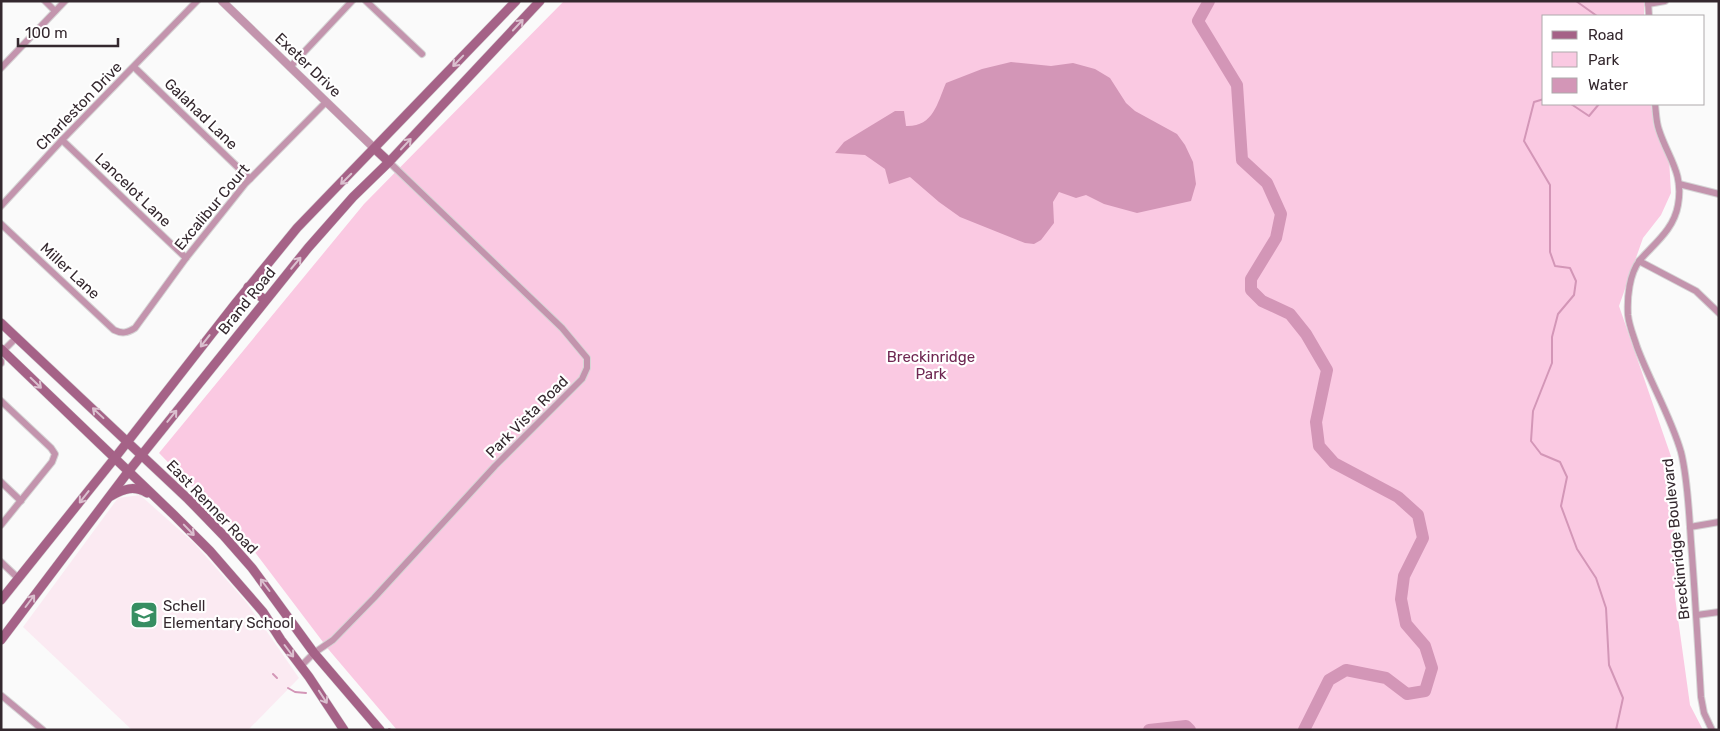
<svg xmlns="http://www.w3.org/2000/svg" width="1720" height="731" font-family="Rubik,sans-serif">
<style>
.built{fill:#fbeaf2}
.green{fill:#fac9e2}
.water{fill:#d396b7}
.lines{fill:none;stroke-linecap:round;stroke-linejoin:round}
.stream{stroke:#d396b7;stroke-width:2}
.river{stroke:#d396b7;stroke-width:12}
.minor-casing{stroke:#d6d4d5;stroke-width:8}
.tertiary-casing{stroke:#d6d4d5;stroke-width:9}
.secondary-casing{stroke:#d6d4d5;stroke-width:10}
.minor{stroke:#c394ad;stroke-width:6}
.tertiary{stroke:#c394ad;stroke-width:8}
.secondary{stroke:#a56287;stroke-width:9}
.oneway{stroke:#dbc0cf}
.labels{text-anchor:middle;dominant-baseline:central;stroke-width:4.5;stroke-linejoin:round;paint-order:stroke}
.street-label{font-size:15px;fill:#34282e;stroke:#fff}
.park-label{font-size:15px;fill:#6f2752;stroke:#fff}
.poi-label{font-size:15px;fill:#34282e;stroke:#fff;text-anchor:start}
</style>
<rect width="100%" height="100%" fill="#fafafa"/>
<!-- built -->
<polygon class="built" points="140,495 194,543 247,603 299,678 248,730 132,730 23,627 118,498"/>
<!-- green -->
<polygon class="green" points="564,1 1644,1 1644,16 1544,16 1544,104 1651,104 1654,127 1669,158 1671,193 1661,215 1643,238 1619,306 1674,465 1675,597 1690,705 1703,730 397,730 329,650 251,547 159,453 364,204"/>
<!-- water -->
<path class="water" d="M 1011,62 L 1051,66 L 1073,63 L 1095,69 L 1110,78 L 1126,103 L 1135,111 L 1177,134 L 1185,145 L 1193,162 L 1196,184 L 1191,201 L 1137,213 L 1104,204 L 1086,195 L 1076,198 L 1059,192 L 1053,202 L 1054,223 L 1041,240 L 1034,244 L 1025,243 L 960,217 L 939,202 L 910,177 L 889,184 L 885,169 L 865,155 L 835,153 L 844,142 L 895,111 L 904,111 L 906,126 C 933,127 937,104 946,83 L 982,69 Z"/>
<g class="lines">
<!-- stream -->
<g class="stream">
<polyline points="1576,1 1597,16"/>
<polyline points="1544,99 1534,102 1524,141 1550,185 1550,252 1555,266 1570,268 1576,281 1574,295 1558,314 1552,337 1552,363 1533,411 1531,441 1541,454 1560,462 1567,477 1561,506 1577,549 1596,578 1606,608 1609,665 1623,698 1616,730"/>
<polyline points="1571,104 1589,116 1599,104"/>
<polyline points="273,674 277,678"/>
<polyline points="288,688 295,692 306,693"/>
<polyline points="389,729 391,730"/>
</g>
<!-- river -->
<g class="river">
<polyline points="1209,1 1198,21 1237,85 1242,160 1267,183 1281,214 1276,238 1251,279 1251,290 1262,301 1290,314 1306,334 1327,370 1316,422 1319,446 1334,463 1398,497 1418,515 1423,538 1404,576 1401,599 1406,624 1425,646 1432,668 1425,691 1407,694 1386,678 1346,670 1329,680 1304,730"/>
<polyline points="1149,730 1186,726 1190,730"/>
</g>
<defs>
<g id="minor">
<polyline points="45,1 55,11"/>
<polyline points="366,1 422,54"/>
<polyline points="1648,1 1649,16"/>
<polyline points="1648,4 1665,1"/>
<polyline points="134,67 250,179"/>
<polyline points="290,67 352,1"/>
<polyline points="1,68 65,1"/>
<path d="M 1655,104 C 1656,112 1656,122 1659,130 C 1668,158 1684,173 1678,205 C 1674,229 1655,243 1640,260 C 1629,274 1627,298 1628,315 C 1629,326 1634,337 1637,347 C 1650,382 1671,417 1681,452 C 1688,480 1689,514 1691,542 C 1695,594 1698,645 1701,697 L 1704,713 L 1712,730"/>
<polyline points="62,140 186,258"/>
<polyline points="1679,184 1719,194"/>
<polyline points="1,206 62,140 197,1"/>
<path d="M 1,224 L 114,330 C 122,334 127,333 135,328 L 186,258 L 245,184 L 326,102"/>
<polyline points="1639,261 1696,291 1719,313"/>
<polyline points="1,353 17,337"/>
<polyline points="1,361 1,363"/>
<polyline points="1,401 51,448 55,454 52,462 1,525"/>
<polyline points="1,482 21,501"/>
<polyline points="1690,527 1719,522"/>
<polyline points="1,562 19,579"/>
<polyline points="1697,615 1719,612"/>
<polyline points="301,666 314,653 333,640 374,598 495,466 582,379 587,368 587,358 562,328 389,162"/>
<polyline points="2,696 43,730"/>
</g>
<polyline id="tertiary" points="222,1 375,149"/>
<g id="secondary">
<polyline points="375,149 389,162"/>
<polyline points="248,287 265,300"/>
<polyline points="1,323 188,499 223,535 252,568 314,653 380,730"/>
<polyline points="1,349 174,515 210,551 263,612 281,640 309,677 344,730"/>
<path d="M 111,496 C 124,489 134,485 147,493"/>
<polyline points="1,600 114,459 235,304 297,228 516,1"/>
<polyline points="1,640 128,472 308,248 353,197 389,162 540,1"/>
</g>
</defs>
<!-- minor casing -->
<use href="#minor" class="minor-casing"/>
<!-- tertiary casing -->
<use href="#tertiary" class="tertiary-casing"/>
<!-- secondary casing -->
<use href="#secondary" class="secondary-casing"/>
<!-- minor -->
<use href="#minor" class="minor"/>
<!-- tertiary -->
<use href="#tertiary" class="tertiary"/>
<!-- secondary -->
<use href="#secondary" class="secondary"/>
</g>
<!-- one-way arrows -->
<defs><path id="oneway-shaft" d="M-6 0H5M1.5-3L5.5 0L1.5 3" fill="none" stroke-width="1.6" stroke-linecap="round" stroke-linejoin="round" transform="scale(1.25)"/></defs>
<g class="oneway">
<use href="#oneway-shaft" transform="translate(518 25) rotate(-47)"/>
<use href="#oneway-shaft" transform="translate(458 61) rotate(134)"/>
<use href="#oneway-shaft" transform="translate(406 144) rotate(-47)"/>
<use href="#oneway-shaft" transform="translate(346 179) rotate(135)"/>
<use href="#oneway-shaft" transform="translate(296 263) rotate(-50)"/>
<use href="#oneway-shaft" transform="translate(205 341) rotate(128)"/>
<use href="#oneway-shaft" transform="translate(36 383) rotate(44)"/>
<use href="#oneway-shaft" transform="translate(98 413) rotate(-137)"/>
<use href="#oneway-shaft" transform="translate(172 416) rotate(-51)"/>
<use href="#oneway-shaft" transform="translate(84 497) rotate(128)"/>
<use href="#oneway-shaft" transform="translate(189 530) rotate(46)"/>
<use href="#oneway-shaft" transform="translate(265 585) rotate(-127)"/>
<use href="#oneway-shaft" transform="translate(30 601) rotate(-53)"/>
<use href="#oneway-shaft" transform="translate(289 651) rotate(53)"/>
<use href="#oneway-shaft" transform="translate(323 697) rotate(57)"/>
</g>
<!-- icons -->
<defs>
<symbol id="school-square" viewBox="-11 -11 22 22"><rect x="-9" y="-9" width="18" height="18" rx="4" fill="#368e62" stroke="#fff"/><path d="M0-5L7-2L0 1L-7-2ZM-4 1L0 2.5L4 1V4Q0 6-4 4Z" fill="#fff"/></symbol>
</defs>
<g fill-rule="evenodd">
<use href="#school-square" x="128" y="599" width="32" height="32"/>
</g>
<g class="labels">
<!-- street labels -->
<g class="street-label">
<text transform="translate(308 65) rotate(44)">Exeter Drive</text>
<text transform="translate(79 106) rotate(-46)">Charleston Drive</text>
<text transform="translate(201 114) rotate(44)">Galahad Lane</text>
<text transform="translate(133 190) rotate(44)">Lancelot Lane</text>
<text transform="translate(212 207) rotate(-50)">Excalibur Court</text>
<text transform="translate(70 271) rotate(43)">Miller Lane</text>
<text transform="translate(247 301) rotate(-51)">Brand Road</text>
<text transform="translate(527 417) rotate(-45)">Park Vista Road</text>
<text transform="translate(212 507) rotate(46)">East Renner Road</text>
<text transform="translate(1676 539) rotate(-96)">Breckinridge Boulevard</text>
</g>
<!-- park labels -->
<g class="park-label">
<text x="931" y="357">Breckinridge<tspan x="931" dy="17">Park</tspan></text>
</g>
<!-- poi labels -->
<g class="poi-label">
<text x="163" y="606">Schell<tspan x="163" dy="17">Elementary School</tspan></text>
</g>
</g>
<!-- border -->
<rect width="1720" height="731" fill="none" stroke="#34282e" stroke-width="5"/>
<!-- legend -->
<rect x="1542" y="15" width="162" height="90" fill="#ffffff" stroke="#aea9ab"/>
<rect x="1552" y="31" width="25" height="8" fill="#a56287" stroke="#aea9ab"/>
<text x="1588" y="40" font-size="15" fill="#34282e">Road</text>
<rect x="1552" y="52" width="25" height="15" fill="#fac9e2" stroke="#aea9ab"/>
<text x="1588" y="65" font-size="15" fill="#34282e">Park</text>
<rect x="1552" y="78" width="25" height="15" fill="#d396b7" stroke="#aea9ab"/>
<text x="1588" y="90" font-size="15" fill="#34282e">Water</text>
<!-- scale -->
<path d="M18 38v8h100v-8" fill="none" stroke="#34282e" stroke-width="2.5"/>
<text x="25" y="38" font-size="15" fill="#34282e" stroke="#ffffff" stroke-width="4" paint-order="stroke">100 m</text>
</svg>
